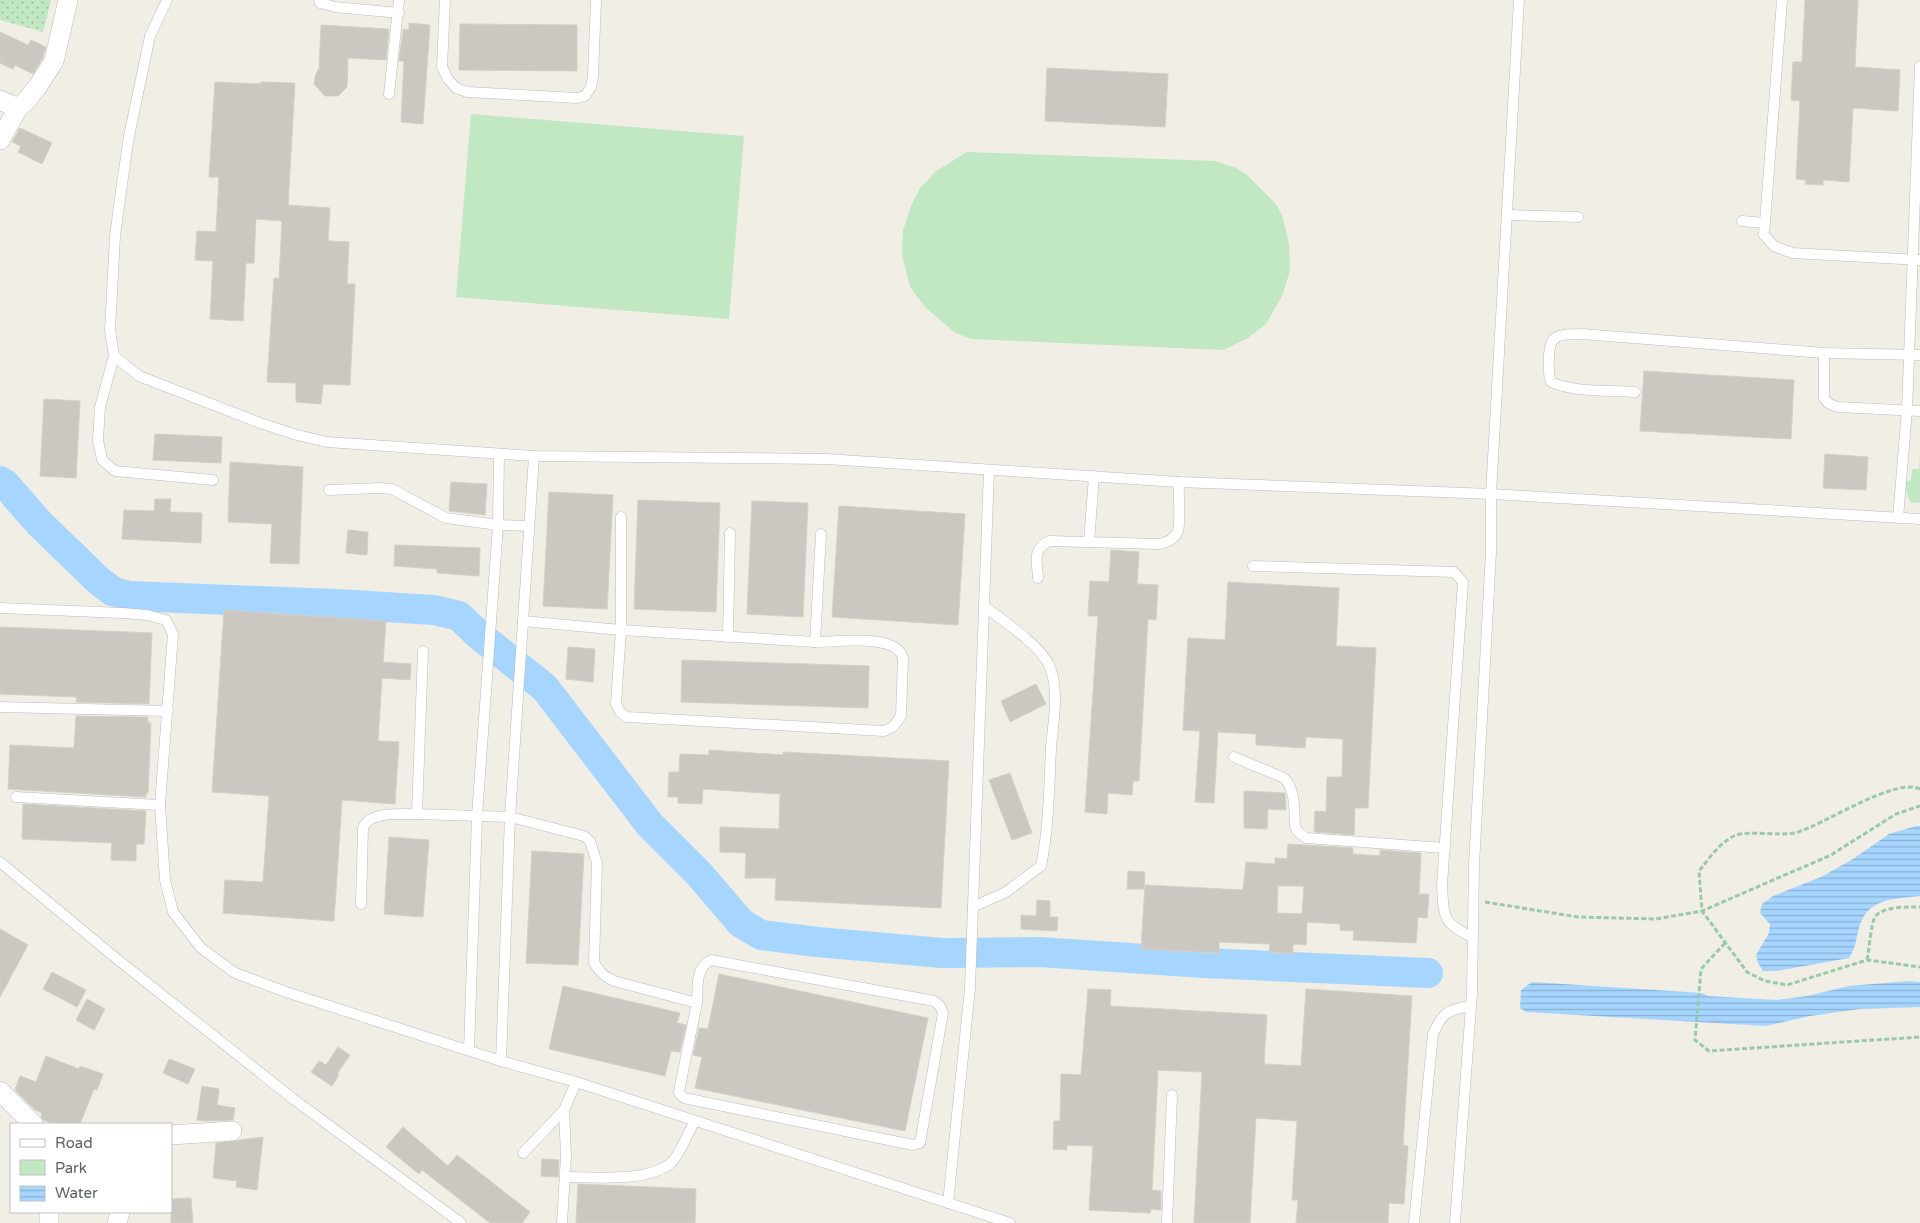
<svg xmlns="http://www.w3.org/2000/svg" width="1920" height="1223" font-family="'Varela Round',sans-serif">
<style>
.green{fill:#c1e8c3}
.park{fill:url(#park-dots)}
.water{fill:url(#water-rules)}
.lines{fill:none;stroke-linecap:round;stroke-linejoin:round}
.river{stroke:#a6d5ff;stroke-width:30}
.building{fill:#cbc8c2;stroke:#d5d0c3;fill-rule:evenodd}
.lane-casing{stroke:#b8bbbf;stroke-width:11}
.street-casing{stroke:#b8bbbf;stroke-width:20}
.path{stroke:#9ac9a9;stroke-width:3;stroke-dasharray:5 2.5;stroke-linecap:butt}
.lane{stroke:#fff;stroke-width:10}
.street{stroke:#fff;stroke-width:19}
</style>
<defs>
<pattern id="park-dots" width="8" height="8" patternUnits="userSpaceOnUse" patternTransform="scale(1.25)"><rect width="8" height="8" fill="#c1e8c3"/><path d="M2 2h.1M6 6h.1" fill="none" stroke="#a0bfa2" stroke-width="1.8" stroke-linecap="round"/></pattern>
<pattern id="water-rules" width="6" height="5" patternUnits="userSpaceOnUse" patternTransform="scale(1.25)"><rect width="6" height="5" fill="#a6d5ff"/><path d="M0 2.5h6" fill="none" stroke="#8ab0d2"/></pattern>
</defs>
<rect width="100%" height="100%" fill="#f0eee5"/>
<!-- green -->
<g class="green">
<polygon points="471,114 744,136 729,319 456,297"/>
<polygon points="967,152 1215,161 1236,168 1247,175 1275,203 1282,215 1289,244 1290,271 1282,296 1266,324 1248,338 1223,350 971,339 954,332 924,306 910,287 902,255 903,231 911,206 920,188 936,171"/>
<polygon points="1920,456 1920,503 1910,502 1904,482 1911,480 1912,469 1919,469"/>
</g>
<!-- park -->
<polygon class="park" points="0,0 51,0 43,32 0,20"/>
<!-- water -->
<g class="water">
<path d="M 1916,826 L 1920,826 L 1920,896 C 1893,899 1867,898 1859,928 C 1855,942 1857,945 1849,958 L 1776,971 L 1763,971 L 1758,963 L 1756,955 L 1769,933 L 1770,924 L 1760,913 L 1762,904 L 1773,896 L 1821,877 L 1853,859 L 1889,834 Z"/>
<polygon points="1909,981 1920,982 1920,1007 1860,1009 1810,1016 1766,1026 1526,1012 1520,1008 1521,990 1532,982 1702,993 1708,996 1777,1000 1807,996 1849,986"/>
</g>
<g class="lines">
<!-- river -->
<polyline class="river" points="0,481 5,484 39,523 98,580 112,591 128,596 336,604 434,610 459,616 479,635 545,688 650,825 700,875 741,923 761,935 817,942 942,953 1039,952 1204,963 1428,973"/>
</g>
<!-- building -->
<g class="building">
<polygon points="1805,0 1858,0 1855,67 1900,70 1898,111 1853,108 1849,182 1823,180 1823,185 1805,184 1806,180 1796,179 1800,101 1791,100 1793,62 1802,62"/>
<polygon points="409,23 430,25 423,124 401,122 404,61 399,61 403,29 409,30"/>
<polygon points="460,24 577,25 577,71 459,70"/>
<polygon points="321,25 389,29 386,60 348,58 347,87 338,96 325,96 314,84 316,74 319,69"/>
<polygon points="0,32 28,45 31,40 46,47 43,57 33,74 15,65 13,69 0,63"/>
<polygon points="1047,68 1168,74 1165,127 1045,121"/>
<polygon points="215,82 261,84 261,82 295,83 288,205 330,208 328,241 349,242 347,284 355,284 350,385 323,384 321,404 296,402 296,383 267,382 274,278 279,279 282,221 256,219 254,263 246,263 243,321 210,319 213,261 195,260 197,231 216,232 219,177 209,177"/>
<polygon points="20,128 52,143 42,164 18,152 21,146 12,142"/>
<polygon points="1644,371 1794,380 1791,439 1640,431"/>
<polygon points="44,399 80,401 76,478 40,476"/>
<polygon points="155,434 222,437 221,463 153,460"/>
<polygon points="1825,454 1868,457 1866,490 1823,488"/>
<polygon points="230,462 303,467 299,564 270,563 272,524 228,522"/>
<polygon points="451,482 487,484 485,515 449,511"/>
<polygon points="549,492 613,495 607,609 543,606"/>
<polygon points="155,499 171,499 170,512 202,513 201,543 122,539 124,510 154,511"/>
<polygon points="638,500 720,503 716,612 634,609"/>
<polygon points="752,501 808,503 803,617 747,614"/>
<polygon points="839,506 965,514 958,625 832,617"/>
<polygon points="348,530 368,532 367,555 346,553"/>
<polygon points="395,545 480,548 479,576 437,573 437,569 394,566"/>
<polygon points="1111,550 1139,552 1137,584 1158,585 1156,620 1148,619 1139,781 1133,781 1132,795 1108,793 1107,814 1085,812 1098,616 1088,616 1090,581 1109,582"/>
<polygon points="1228,582 1339,588 1336,646 1376,648 1368,808 1355,808 1354,835 1314,832 1315,811 1326,812 1327,777 1342,777 1343,739 1306,737 1305,748 1256,745 1256,734 1218,732 1214,803 1195,802 1200,731 1183,730 1188,638 1225,640"/>
<polygon points="224,610 386,621 383,662 411,664 410,680 382,678 378,741 399,742 395,804 342,800 334,921 223,913 225,880 263,882 269,796 212,792"/>
<polygon points="0,627 152,633 149,704 76,702 77,697 0,694"/>
<polygon points="568,647 595,649 593,682 566,679"/>
<polygon points="682,660 869,666 868,708 681,702"/>
<polygon points="1036,684 1046,704 1010,722 1001,701"/>
<polygon points="76,716 148,717 148,723 151,723 148,793 146,793 146,797 8,789 10,745 74,748"/>
<polygon points="709,750 783,755 783,752 949,761 941,908 775,900 776,878 745,878 746,853 720,852 720,827 779,829 780,794 703,789 702,804 678,803 678,797 668,797 669,772 679,772 680,754 709,755"/>
<polygon points="1010,773 1032,833 1012,840 989,780"/>
<polygon points="1244,791 1285,793 1286,810 1268,809 1267,829 1244,828"/>
<polygon points="23,804 146,811 144,844 136,844 136,861 111,860 112,843 22,839"/>
<polygon points="389,837 429,840 423,917 384,914"/>
<path d="M 1288,844 L 1353,848 L 1353,854 L 1380,856 L 1380,850 L 1421,853 L 1419,894 L 1429,894 L 1427,918 L 1418,917 L 1416,943 L 1353,940 L 1354,931 L 1340,930 L 1340,924 L 1307,922 L 1306,945 L 1293,944 L 1293,954 L 1269,952 L 1270,944 L 1219,942 L 1219,953 L 1141,949 L 1145,885 L 1243,890 L 1246,862 L 1275,864 L 1275,858 L 1287,859 ZM 1278,886 L 1304,886 L 1302,914 L 1277,913 Z"/>
<polygon points="532,851 584,854 578,965 526,963"/>
<polygon points="1128,871 1145,872 1144,889 1127,889"/>
<polygon points="1037,900 1050,901 1050,917 1058,917 1057,931 1021,929 1021,915 1036,916"/>
<polygon points="0,929 28,945 0,997"/>
<polygon points="52,972 86,990 77,1007 43,989"/>
<polygon points="719,974 928,1018 905,1131 695,1088 702,1057 693,1055 699,1028 708,1029"/>
<polygon points="563,986 680,1013 677,1023 686,1025 680,1052 671,1051 665,1076 549,1049"/>
<polygon points="1088,989 1111,990 1110,1006 1267,1015 1264,1064 1301,1066 1306,989 1412,996 1403,1145 1408,1146 1404,1204 1389,1203 1388,1223 1296,1223 1298,1200 1292,1200 1297,1121 1256,1118 1250,1223 1194,1223 1202,1072 1158,1070 1152,1190 1161,1191 1161,1210 1151,1209 1150,1213 1089,1210 1093,1146 1067,1145 1067,1150 1053,1149 1054,1121 1060,1121 1061,1074 1081,1075"/>
<polygon points="87,999 105,1009 94,1030 76,1020"/>
<polygon points="338,1047 350,1055 337,1074 339,1075 332,1086 311,1072 319,1061 326,1065"/>
<polygon points="46,1056 79,1069 80,1066 103,1074 97,1090 94,1089 80,1124 55,1124 43,1120 41,1116 42,1113 35,1110 15,1090 20,1076 36,1082"/>
<polygon points="169,1059 195,1069 188,1084 163,1073"/>
<polygon points="202,1086 219,1089 217,1105 235,1108 233,1120 207,1121 197,1120"/>
<polygon points="403,1127 448,1166 457,1155 530,1212 522,1223 490,1223 422,1170 419,1174 386,1147"/>
<polygon points="263,1137 257,1190 236,1187 237,1181 213,1178 216,1143"/>
<polygon points="542,1159 559,1160 558,1177 541,1176"/>
<polygon points="578,1184 696,1189 695,1223 576,1223"/>
<polygon points="191,1198 193,1223 171,1223 171,1199"/>
</g>
<g class="lines">
<defs>
<g id="lane">
<polyline points="167,0 150,36 129,136 122,184 115,236 110,330 114,356 139,376 260,423 297,435 327,442 534,456 826,459 1179,482 1491,494 1920,519"/>
<polyline points="319,0 320,3 335,7 399,13"/>
<polyline points="445,0 442,67 448,79 456,88 467,92 577,98 585,96 591,87 593,76 596,0"/>
<polyline points="1782,0 1764,235 1774,246 1792,253 1920,260"/>
<polyline points="389,94 399,0"/>
<polyline points="1507,215 1578,217"/>
<polyline points="1742,221 1764,223"/>
<polyline points="1824,353 1824,398 1828,403 1837,407 1920,411"/>
<polyline points="114,356 100,407 98,440 102,460 115,471 213,480"/>
<path d="M 1635,392 C 1608,390 1576,393 1551,382 C 1548,375 1547,345 1554,339 C 1560,333 1573,335 1582,334 L 1824,353 L 1920,355"/>
<polyline points="329,490 380,488 392,489 446,518 498,525 529,526"/>
<path d="M 621,517 L 621,630 L 616,704 L 621,713 L 627,717 L 884,731 L 893,727 L 901,716 L 903,658 C 897,633 836,642 815,642 L 821,534"/>
<polyline points="1898,518 1907,410 1920,66"/>
<polyline points="1089,542 1094,476"/>
<path d="M 1253,566 L 1454,572 L 1463,582 L 1442,885 C 1444,918 1442,922 1472,937"/>
<path d="M 1038,578 C 1037,560 1032,550 1049,541 L 1158,544 C 1167,543 1174,540 1178,531 C 1181,523 1178,492 1179,482"/>
<polyline points="0,608 123,613 147,615 166,620 173,634 160,805 165,880 173,912 201,948 235,973 286,992 501,1061 576,1082 1010,1223"/>
<polyline points="523,621 621,630 815,642"/>
<polyline points="728,637 730,533"/>
<path d="M 423,651 L 417,814 L 510,817 L 584,836 L 590,841 L 597,863 L 594,962 C 599,972 604,976 614,981 L 697,1003 L 680,1086 L 679,1093 L 684,1098 L 913,1145 L 920,1143 L 943,1013 L 940,1006 L 934,1001 L 711,960 C 695,968 698,987 697,1003"/>
<polyline points="0,707 168,711"/>
<path d="M 1234,757 L 1284,778 C 1296,790 1294,810 1295,826 L 1297,831 L 1306,838 L 1445,848"/>
<polyline points="16,797 160,805"/>
<polyline points="0,862 117,959 292,1098 461,1223"/>
<path d="M 361,904 L 363,828 C 370,810 401,815 417,814"/>
<path d="M 973,907 L 1006,892 L 1041,866 C 1049,827 1049,788 1051,748 C 1053,723 1060,688 1049,665 C 1040,645 1002,620 984,606"/>
<polyline points="469,1050 477,816 498,525 499,454"/>
<polyline points="501,1061 510,817 534,456"/>
<polyline points="523,1153 564,1110"/>
<path d="M 565,1177 C 594,1177 649,1183 672,1162 C 679,1155 689,1131 695,1121"/>
<polyline points="948,1203 970,988 989,470"/>
<polyline points="562,1223 566,1156 564,1110 576,1082"/>
<polyline points="1167,1223 1172,1095"/>
<path d="M 1414,1223 L 1433,1034 C 1443,1012 1447,1010 1470,1006"/>
<polyline points="1455,1223 1472,993 1474,865 1491,552 1491,494 1519,0"/>
</g>
<g id="street">
<polyline points="0,100 18,108"/>
<polyline points="0,140 18,108 26,101 38,86 54,61 68,0"/>
<polyline points="0,1091 33,1124"/>
<polyline points="171,1135 232,1131"/>
<polyline points="49,1223 49,1212"/>
<polyline points="117,1223 120,1212"/>
</g>
</defs>
<!-- lane casing -->
<use href="#lane" class="lane-casing"/>
<!-- street casing -->
<use href="#street" class="street-casing"/>
<!-- path -->
<g class="path">
<path d="M 1920,789 C 1894,777 1824,825 1795,833 C 1780,836 1746,830 1734,836 C 1719,843 1709,859 1699,871 L 1702,911 L 1747,972 L 1765,981 L 1787,985 L 1867,960 L 1920,967"/>
<polyline points="1485,902 1578,917 1656,919 1702,911 1831,855 1896,814 1920,806"/>
<polyline points="1725,943 1701,969 1695,1040 1709,1051 1920,1037"/>
<path d="M 1867,960 C 1869,951 1871,924 1875,917 C 1882,906 1909,907 1920,907"/>
</g>
<!-- lane -->
<use href="#lane" class="lane"/>
<!-- street -->
<use href="#street" class="street"/>
</g>
<!-- legend -->
<rect x="10" y="1123" width="162" height="90" fill="#ffffff" stroke="#bec0c2"/>
<rect x="20" y="1139" width="25" height="8" fill="#ffffff" stroke="#bec0c2"/>
<text x="55" y="1148" font-size="15" fill="#5d6166">Road</text>
<rect x="20" y="1160" width="25" height="15" fill="#c1e8c3" stroke="#bec0c2"/>
<text x="55" y="1173" font-size="15" fill="#5d6166">Park</text>
<rect x="20" y="1186" width="25" height="15" fill="url(#water-rules)" stroke="#bec0c2"/>
<text x="55" y="1198" font-size="15" fill="#5d6166">Water</text>
</svg>
